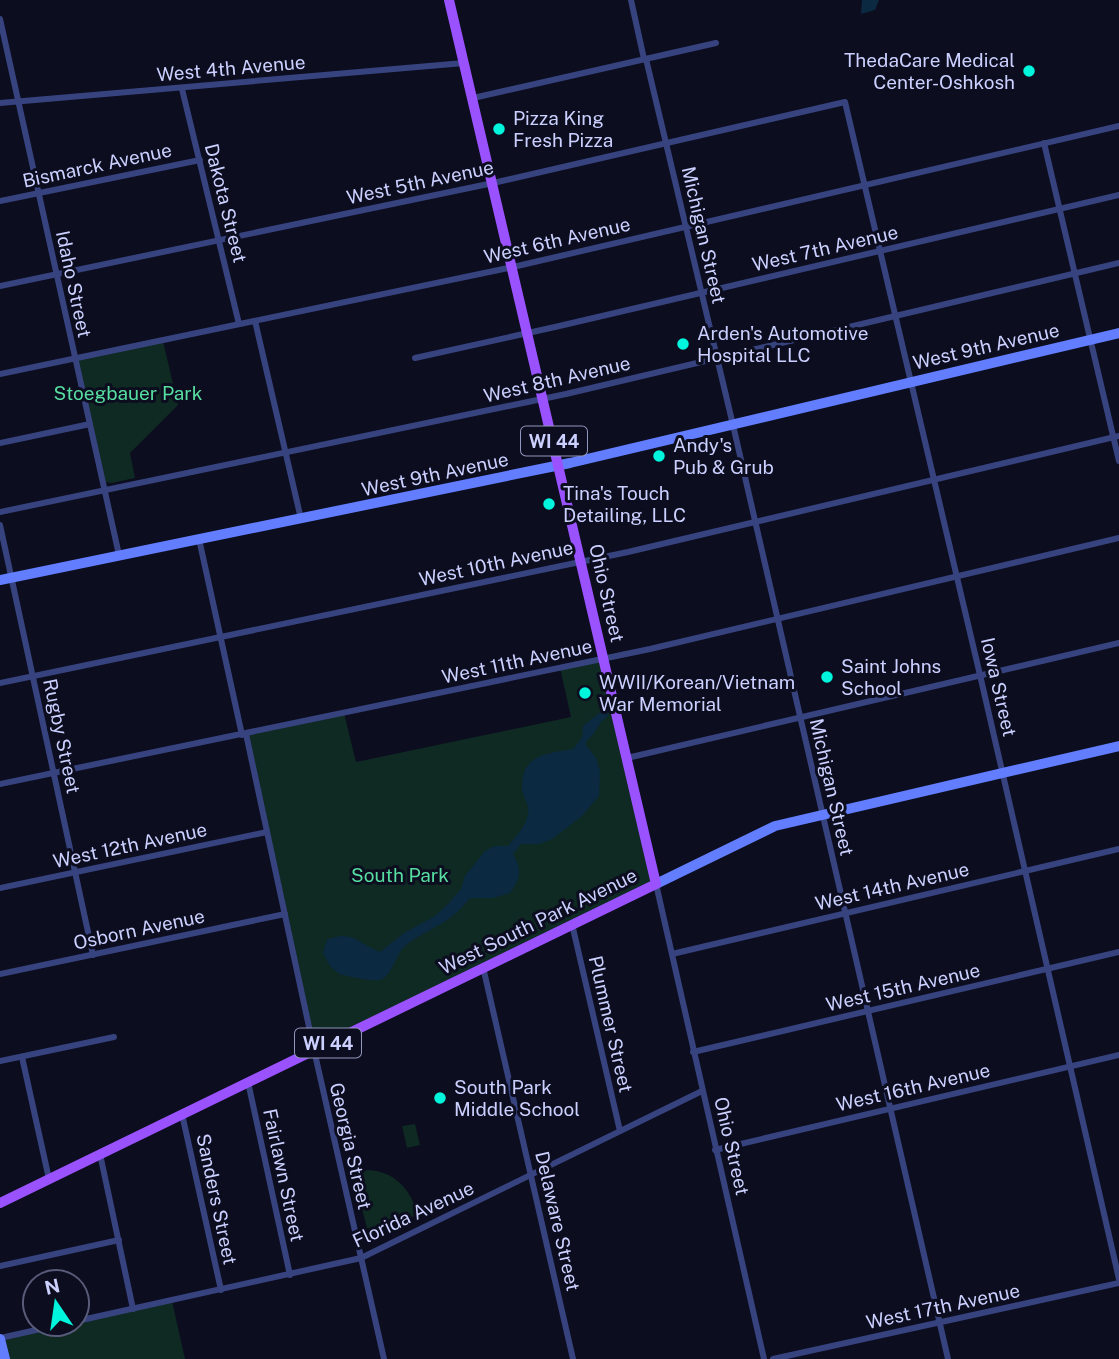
<svg xmlns="http://www.w3.org/2000/svg" width="1119" height="1359" font-family="'Public Sans',sans-serif">
<style>
.green{fill:#0f2923}
.water{fill:#0b2940}
.lines{fill:none;stroke-linecap:round;stroke-linejoin:round}
.street{stroke:#37437f;stroke-width:6}
.secondary{stroke:#627eff;stroke-width:10}
.primary{stroke:#9a52ff;stroke-width:10}
.poi-dot{fill:#00f6dc;stroke:#0c0d1f;stroke-width:2.5}
.labels{text-anchor:middle;dominant-baseline:central;stroke-width:6;stroke-linejoin:round;paint-order:stroke}
.shield{fill:#0c0d1f;stroke:#9296bc;stroke-width:2}
.shield-label{font-size:18px;font-weight:bold;fill:#cbd0ff}
.poi-label{font-size:19px;fill:#cbd0ff;stroke:#0c0d1f;text-anchor:start}
.street-label{font-size:19px;fill:#cbd0ff;stroke:#0c0d1f}
.park-label{font-size:19px;fill:#57dfa1;stroke:#0c0d1f}
</style>
<rect width="100%" height="100%" fill="#0c0d1f"/>
<!-- green -->
<g class="green">
<polygon points="163,341 178,405 130,453 135,478 112,483 103,482 75,359"/>
<polygon points="604,659 656,884 314,1050 246,734 344,713 356,762 571,717 560,668"/>
<polygon points="415,1124 420,1145 407,1148 402,1126"/>
<path d="M 368,1170 C 395,1171 411,1190 418,1215 L 373,1230 L 367,1228 L 353,1174 Z"/>
<polygon points="172,1301 185,1359 5,1359 0,1338 64,1324 77,1324 77,1321"/>
</g>
<!-- water -->
<g class="water">
<polygon points="862,0 879,0 875,10 861,14"/>
<path d="M 602,711 L 607,711 L 608,716 C 597,723 596,735 586,741 L 586,745 L 596,758 L 600,771 L 599,796 L 581,817 L 552,839 L 539,844 L 521,844 L 513,854 C 522,870 521,878 510,893 L 493,898 L 470,898 C 464,905 458,912 451,917 C 437,928 419,934 405,946 C 395,955 393,975 380,980 C 373,982 347,976 339,974 L 330,966 L 323,953 L 327,940 C 352,929 359,944 380,952 L 404,933 L 435,916 L 447,905 L 461,889 L 465,876 L 485,851 L 495,846 L 508,846 C 517,835 525,828 528,814 C 530,804 522,797 522,787 C 521,754 550,753 573,749 L 582,738 L 583,726 Z"/>
</g>
<g class="lines">
<!-- street -->
<g class="street">
<polyline points="631,0 644,59"/>
<polyline points="0,19 119,555"/>
<polyline points="646,59 733,425 948,1359"/>
<polyline points="182,89 239,324"/>
<polyline points="473,98 716,43"/>
<polyline points="0,103 464,63"/>
<polyline points="1044,143 1119,461"/>
<polyline points="0,201 200,160"/>
<polyline points="0,286 493,183 845,102 980,675 1119,1279"/>
<polyline points="255,321 301,519"/>
<polyline points="415,358 555,327 1119,195"/>
<polyline points="0,374 513,267 1119,126"/>
<polyline points="0,443 90,424"/>
<polyline points="0,512 566,394 1119,263"/>
<polyline points="0,525 93,955"/>
<polyline points="199,539 242,735"/>
<polyline points="0,683 628,552 1119,436"/>
<polyline points="246,734 314,1050 384,1359"/>
<polyline points="627,758 1119,643"/>
<polyline points="0,784 650,649 1119,538"/>
<polyline points="656,884 764,1359"/>
<polyline points="0,888 267,832"/>
<polyline points="572,924 620,1131"/>
<polyline points="672,954 1119,849"/>
<polyline points="483,967 573,1359"/>
<polyline points="0,974 285,914"/>
<polyline points="693,1052 1119,952"/>
<polyline points="22,1057 49,1179"/>
<polyline points="0,1061 114,1037"/>
<polyline points="248,1082 290,1275"/>
<polyline points="182,1114 221,1290"/>
<polyline points="715,1150 1119,1055"/>
<polyline points="100,1154 133,1309"/>
<polyline points="0,1266 119,1240"/>
<polyline points="77,1321 361,1258 702,1091"/>
<polyline points="0,1338 63,1324"/>
<polyline points="773,1359 1119,1283"/>
</g>
<!-- secondary -->
<g class="secondary">
<polyline points="0,580 570,463 1119,333"/>
<polyline points="656,884 775,826 1119,746"/>
<polyline points="0,1339 5,1359"/>
</g>
<!-- primary -->
<polyline class="primary" points="0,1203 656,884 449,0"/>
</g>
<!-- markers -->
<g class="poi-dot">
<circle cx="1029" cy="71" r="7"/>
<circle cx="499" cy="129" r="7"/>
<circle cx="683" cy="344" r="7"/>
<circle cx="659" cy="456" r="7"/>
<circle cx="549" cy="504" r="7"/>
<circle cx="827" cy="677" r="7"/>
<circle cx="585" cy="693" r="7"/>
<circle cx="440" cy="1098" r="7"/>
</g>
<g class="labels">
<!-- shield labels -->
<g class="shield">
<rect x="521" y="426.5" width="66" height="29" rx="5"/>
<rect x="295" y="1028.5" width="66" height="29" rx="5"/>
</g>
<g class="shield-label">
<text x="554" y="441">WI 44</text>
<text x="328" y="1043">WI 44</text>
</g>
<!-- poi labels -->
<g class="poi-label">
<text x="1015" y="60" text-anchor="end">ThedaCare Medical<tspan x="1015" dy="22">Center-Oshkosh</tspan></text>
<text x="513" y="118">Pizza King<tspan x="513" dy="22">Fresh Pizza</tspan></text>
<text x="697" y="333">Arden's Automotive<tspan x="697" dy="22">Hospital LLC</tspan></text>
<text x="673" y="445">Andy's<tspan x="673" dy="22">Pub &amp; Grub</tspan></text>
<text x="563" y="493">Tina's Touch<tspan x="563" dy="22">Detailing, LLC</tspan></text>
<text x="841" y="666">Saint Johns<tspan x="841" dy="22">School</tspan></text>
<text x="599" y="682">WWII/Korean/Vietnam<tspan x="599" dy="22">War Memorial</tspan></text>
<text x="454" y="1087">South Park<tspan x="454" dy="22">Middle School</tspan></text>
</g>
<!-- street labels -->
<g class="street-label">
<text transform="translate(231 68) rotate(-5)">West 4th Avenue</text>
<text transform="translate(97 165) rotate(-12)">Bismarck Avenue</text>
<text transform="translate(420 182) rotate(-12)">West 5th Avenue</text>
<text transform="translate(226 203) rotate(76)">Dakota Street</text>
<text transform="translate(704 235) rotate(77)">Michigan Street</text>
<text transform="translate(557 240) rotate(-13)">West 6th Avenue</text>
<text transform="translate(825 248) rotate(-13)">West 7th Avenue</text>
<text transform="translate(74 284) rotate(78)">Idaho Street</text>
<text transform="translate(986 346) rotate(-13)">West 9th Avenue</text>
<text transform="translate(557 379) rotate(-13)">West 8th Avenue</text>
<text transform="translate(435 474) rotate(-12)">West 9th Avenue</text>
<text transform="translate(496 563) rotate(-12)">West 10th Avenue</text>
<text transform="translate(607 593) rotate(77)">Ohio Street</text>
<text transform="translate(517 661) rotate(-12)">West 11th Avenue</text>
<text transform="translate(999 687) rotate(77)">Iowa Street</text>
<text transform="translate(62 736) rotate(78)">Rugby Street</text>
<text transform="translate(832 787) rotate(77)">Michigan Street</text>
<text transform="translate(130 845) rotate(-12)">West 12th Avenue</text>
<text transform="translate(892 886) rotate(-13)">West 14th Avenue</text>
<text transform="translate(538 921) rotate(-26)">West South Park Avenue</text>
<text transform="translate(139 929) rotate(-12)">Osborn Avenue</text>
<text transform="translate(903 987) rotate(-13)">West 15th Avenue</text>
<text transform="translate(611 1024) rotate(77)">Plummer Street</text>
<text transform="translate(913 1087) rotate(-13)">West 16th Avenue</text>
<text transform="translate(351 1146) rotate(77)">Georgia Street</text>
<text transform="translate(732 1146) rotate(77)">Ohio Street</text>
<text transform="translate(284 1175) rotate(78)">Fairlawn Street</text>
<text transform="translate(217 1199) rotate(78)">Sanders Street</text>
<text transform="translate(413 1214) rotate(-25)">Florida Avenue</text>
<text transform="translate(558 1221) rotate(77)">Delaware Street</text>
<text transform="translate(943 1306) rotate(-12)">West 17th Avenue</text>
</g>
<!-- park labels -->
<g class="park-label">
<text x="128" y="393">Stoegbauer Park</text>
<text x="400" y="875">South Park</text>
</g>
</g>
<!-- north arrow -->
<g transform="translate(56 1303) rotate(347)"><circle r="33" fill="#0c0d1f" stroke="#585b79" stroke-width="2"/>
<path d="M0-5L12 26L0 18L-12 26Z" fill="#00f6dc"/>
<text y="-10" font-size="19" font-weight="bold" text-anchor="middle" fill="#cbd0ff">N</text>
</g>
</svg>
